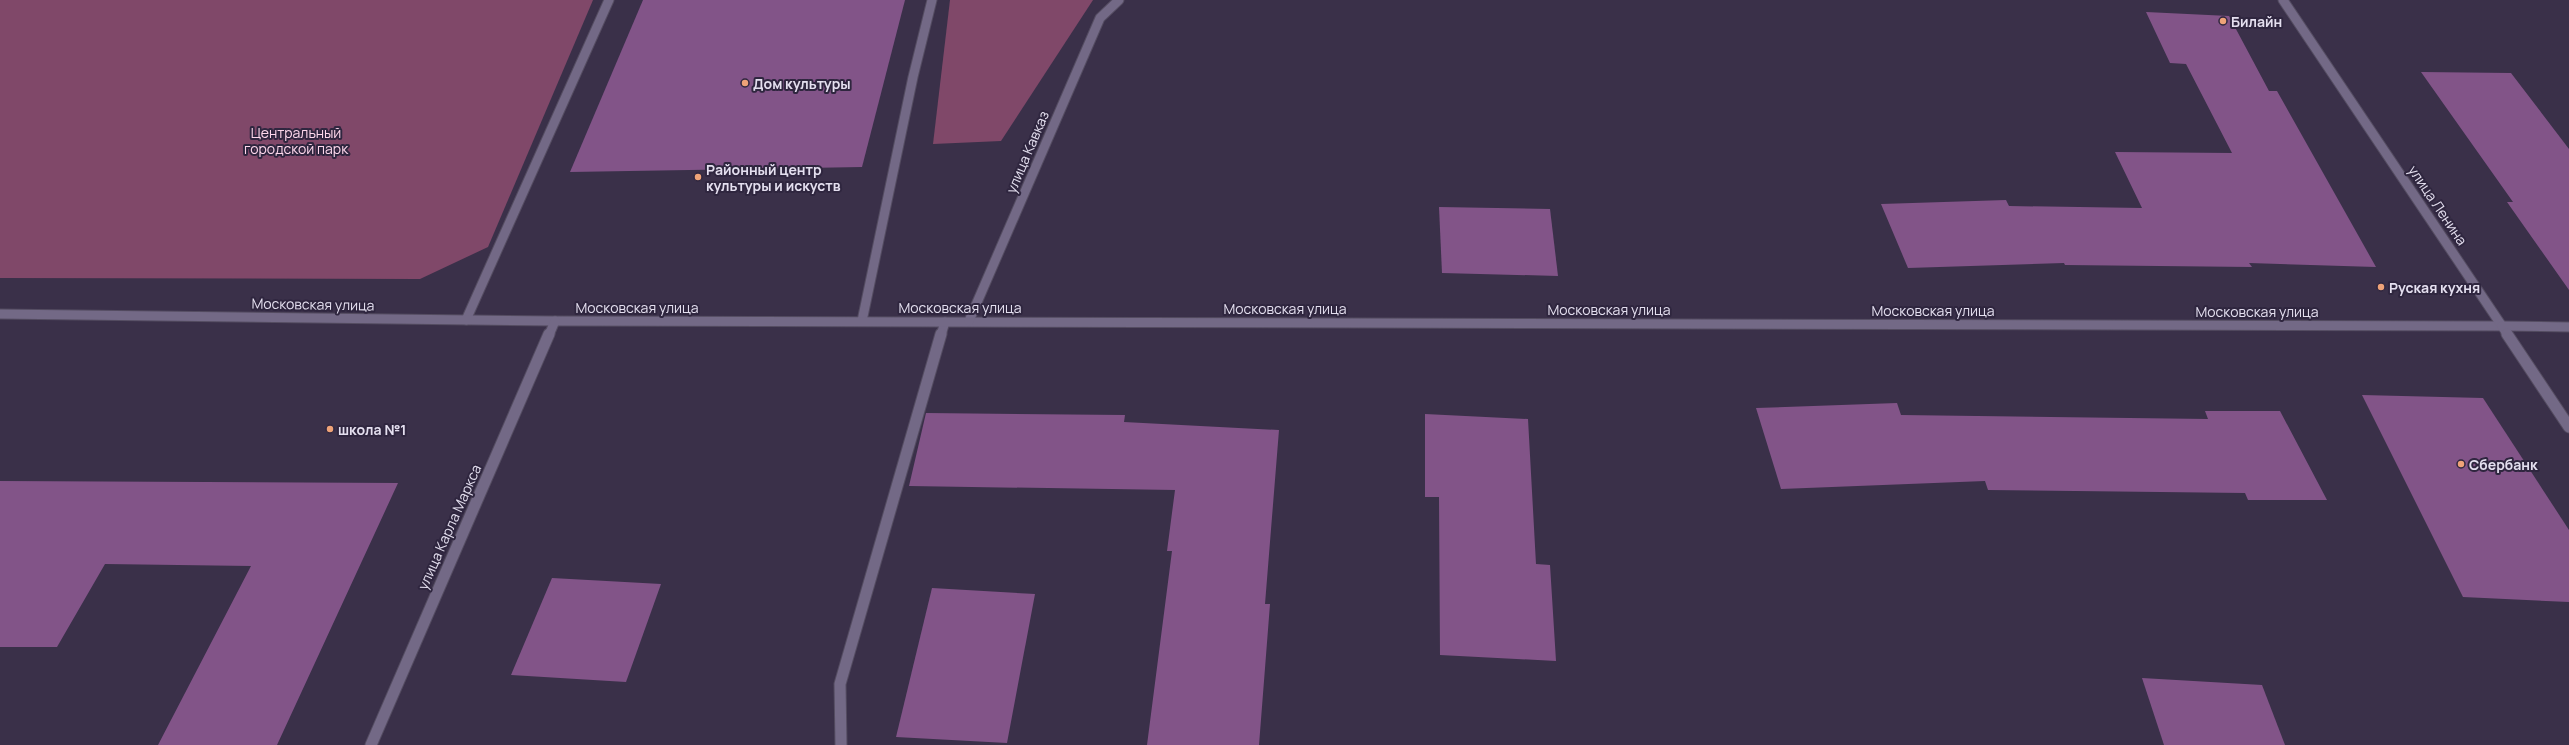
<svg xmlns="http://www.w3.org/2000/svg" width="2569" height="745" font-family="Manrope,sans-serif">
<style>
.green{fill:#804869}
.building{fill:#825488}
.lines{fill:none;stroke-linecap:round;stroke-linejoin:round}
.lane-far1-casing{stroke:#544c61;stroke-width:11}
.lane-casing{stroke:#544c61;stroke-width:13}
.street-far1-casing{stroke:#544c61;stroke-width:11}
.street-casing{stroke:#544c61;stroke-width:13}
.secondary-far1-casing{stroke:#544c61;stroke-width:11}
.secondary-casing{stroke:#544c61;stroke-width:13}
.lane-far1{stroke:#736986;stroke-width:9}
.lane{stroke:#736986;stroke-width:11}
.street-far1{stroke:#736986;stroke-width:9}
.street{stroke:#736986;stroke-width:11}
.secondary-far1{stroke:#736986;stroke-width:9}
.secondary{stroke:#736986;stroke-width:11}
.poi-dot{fill:#efa378;stroke:#2f263f;stroke-width:1.5}
.labels{text-anchor:middle;dominant-baseline:central;stroke-width:4;stroke-linejoin:round;paint-order:stroke}
.poi-label{font-size:14px;font-weight:bold;fill:#e4dfef;stroke:#2f263f;text-anchor:start}
.park-label{font-size:14px;fill:#fed7ec;stroke:#2f263f}
.street-label{font-size:14px;fill:#e4dfef;stroke:#2f263f}
</style>
<rect width="100%" height="100%" fill="#3a3049"/>
<!-- green -->
<g class="green">
<polygon points="0,0 593,0 488,247 420,279 0,278"/>
<polygon points="950,0 1093,0 1001,141 933,144"/>
</g>
<!-- building -->
<g class="building">
<polygon points="643,0 905,0 862,167 570,172"/>
<polygon points="2146,12 2229,16 2269,91 2277,91 2376,267 2249,263 2252,267 2065,265 2064,263 1908,268 1881,204 2006,200 2009,206 2142,208 2115,152 2232,153 2186,64 2170,63"/>
<polygon points="2421,72 2511,73 2569,149 2569,290 2507,202 2513,202"/>
<polygon points="1439,207 1550,209 1558,276 1442,273"/>
<polygon points="2362,395 2483,398 2569,530 2569,602 2463,597"/>
<polygon points="1897,403 1901,415 2208,419 2205,411 2280,411 2327,500 2248,500 2245,493 1988,490 1985,481 1781,489 1756,408"/>
<polygon points="926,413 1125,415 1124,422 1279,430 1265,604 1270,604 1259,745 1147,745 1172,551 1167,551 1175,490 909,486"/>
<polygon points="1425,414 1528,419 1536,564 1550,565 1556,661 1440,655 1439,497 1425,497"/>
<polygon points="0,481 398,483 277,745 158,745 251,566 105,564 57,647 0,647"/>
<polygon points="552,578 661,584 626,682 511,675"/>
<polygon points="932,588 1035,594 1007,743 896,737"/>
<polygon points="2142,678 2262,685 2285,745 2164,745"/>
</g>
<g class="lines">
<defs>
<g id="lane-far1">
<polyline points="466,320 609,0"/>
<polyline points="862,321 913,77 932,0"/>
<polyline points="941,335 945,322"/>
</g>
<polyline id="lane" points="841,745 840,684 941,334"/>
<g id="street-far1">
<polyline points="0,314 555,321 2502,326"/>
<polyline points="969,321 1100,18 1119,0"/>
<polyline points="549,335 555,321"/>
</g>
<polyline id="street" points="371,745 549,334"/>
<g id="secondary-far1">
<polyline points="2283,0 2508,335"/>
<polyline points="2502,326 2569,327"/>
</g>
<polyline id="secondary" points="2507,334 2569,427"/>
</defs>
<!-- lane-far1 casing -->
<use href="#lane-far1" class="lane-far1-casing"/>
<!-- lane casing -->
<use href="#lane" class="lane-casing"/>
<!-- street-far1 casing -->
<use href="#street-far1" class="street-far1-casing"/>
<!-- street casing -->
<use href="#street" class="street-casing"/>
<!-- secondary-far1 casing -->
<use href="#secondary-far1" class="secondary-far1-casing"/>
<!-- secondary casing -->
<use href="#secondary" class="secondary-casing"/>
<!-- lane-far1 -->
<use href="#lane-far1" class="lane-far1"/>
<!-- lane -->
<use href="#lane" class="lane"/>
<!-- street-far1 -->
<use href="#street-far1" class="street-far1"/>
<!-- street -->
<use href="#street" class="street"/>
<!-- secondary-far1 -->
<use href="#secondary-far1" class="secondary-far1"/>
<!-- secondary -->
<use href="#secondary" class="secondary"/>
</g>
<!-- markers -->
<g class="poi-dot">
<circle cx="2223" cy="21" r="4"/>
<circle cx="745" cy="83" r="4"/>
<circle cx="698" cy="177" r="4"/>
<circle cx="2381" cy="287" r="4"/>
<circle cx="330" cy="429" r="4"/>
<circle cx="2461" cy="464" r="4"/>
</g>
<g class="labels">
<!-- poi labels -->
<g class="poi-label">
<text x="2231" y="21">Билайн</text>
<text x="753" y="83">Дом культуры</text>
<text x="706" y="169">Районный центр<tspan x="706" dy="16">культуры и искуств</tspan></text>
<text x="2389" y="287">Руская кухня</text>
<text x="338" y="429">школа №1</text>
<text x="2469" y="464">Сбербанк</text>
</g>
<!-- park labels -->
<g class="park-label">
<text x="296" y="132">Центральный<tspan x="296" dy="16">городской парк</tspan></text>
</g>
<!-- street labels -->
<g class="street-label">
<text transform="translate(1027 152) rotate(-67)">улица Кавказ</text>
<text transform="translate(2438 205) rotate(56)">улица Ленина</text>
<text transform="translate(313 304) rotate(1)">Московская улица</text>
<text x="637" y="307">Московская улица</text>
<text x="960" y="307">Московская улица</text>
<text x="1285" y="308">Московская улица</text>
<text x="1609" y="309">Московская улица</text>
<text x="1933" y="310">Московская улица</text>
<text x="2257" y="311">Московская улица</text>
<text transform="translate(449 527) rotate(-66)">улица Карла Маркса</text>
</g>
</g>
</svg>
